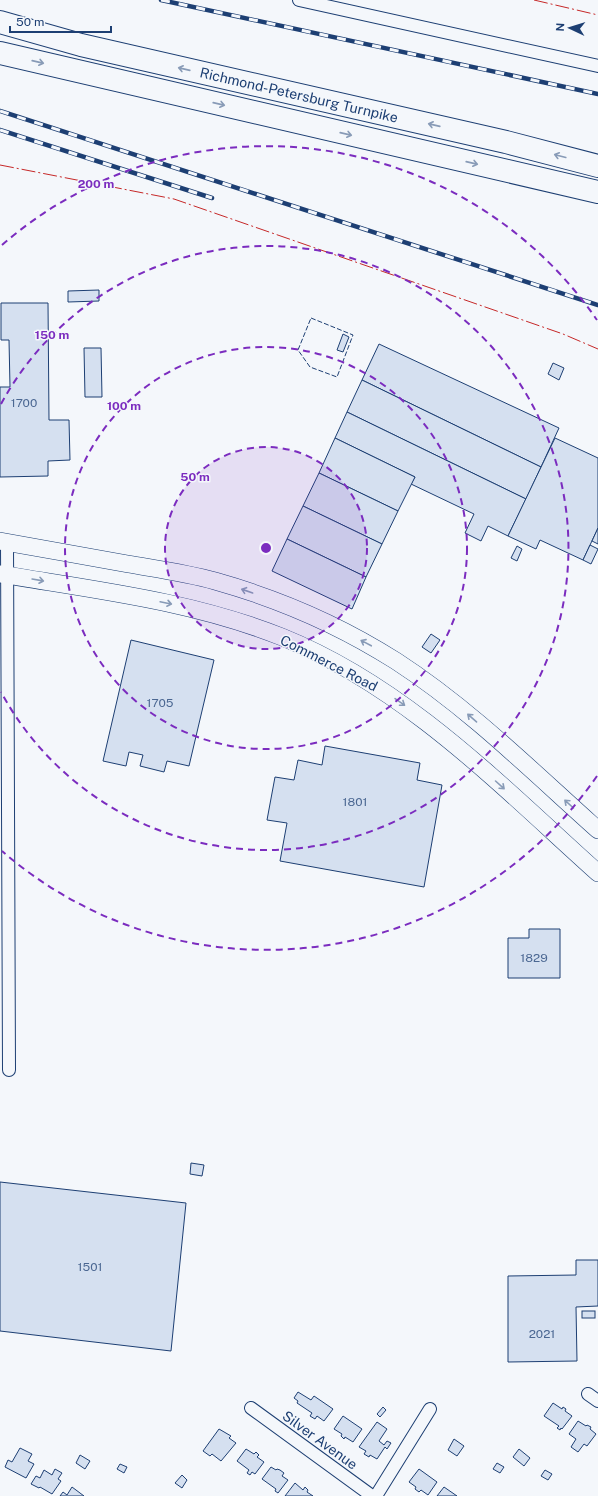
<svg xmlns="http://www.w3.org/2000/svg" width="598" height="1496" font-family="'Public Sans',sans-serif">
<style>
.building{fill:#d5e0f0;stroke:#1d3f73}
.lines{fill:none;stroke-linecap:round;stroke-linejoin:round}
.minor-casing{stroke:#1d3f73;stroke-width:14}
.secondary-casing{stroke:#1d3f73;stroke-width:18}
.motorway-casing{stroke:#1d3f73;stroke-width:24}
.minor{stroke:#f4f7fb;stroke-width:12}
.secondary{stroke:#f4f7fb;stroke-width:17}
.motorway{stroke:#f4f7fb;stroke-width:22}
.rail-casing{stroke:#1d3f73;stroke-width:4.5}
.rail{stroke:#f4f7fb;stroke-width:3;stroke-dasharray:9;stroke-linecap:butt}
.fence{stroke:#1d3f73;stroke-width:1;stroke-dasharray:5 2;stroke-linecap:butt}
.power{stroke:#c62828;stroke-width:1;stroke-dasharray:14 3 2 3;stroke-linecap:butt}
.oneway{stroke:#889bb7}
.ring{fill:none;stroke:#7b2cbf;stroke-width:2;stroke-dasharray:7 5}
.labels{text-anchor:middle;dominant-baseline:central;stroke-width:3;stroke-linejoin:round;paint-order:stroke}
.number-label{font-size:12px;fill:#4b6792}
.street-label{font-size:14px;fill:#1d3f73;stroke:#f4f7fb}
.centre{fill:#7b2cbf;stroke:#f4f7fb;stroke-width:2}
.ring-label{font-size:12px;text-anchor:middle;font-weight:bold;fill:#7b2cbf;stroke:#f4f7fb;stroke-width:3;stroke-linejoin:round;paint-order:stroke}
</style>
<rect width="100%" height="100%" fill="#f4f7fb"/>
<!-- building -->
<g class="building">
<polygon points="99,290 99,301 68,302 68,291"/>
<polygon points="1,303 48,303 49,420 69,420 70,460 48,461 48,476 0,477 0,387 10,387 9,340 1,340"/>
<polygon points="343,334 349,337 343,352 337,350"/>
<polygon points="379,344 559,428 541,467 362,380"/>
<polygon points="84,348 101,348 102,397 85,397"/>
<polygon points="553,363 564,368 559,380 548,374"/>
<polygon points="362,380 541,467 526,499 347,412"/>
<polygon points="347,412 526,499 508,536 488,526 481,541 465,533 474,514 411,484 415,477 335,438"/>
<polygon points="335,438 415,477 398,511 319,473"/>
<polygon points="555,438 598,458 598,528 583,560 540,540 536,549 508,536"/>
<polygon points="319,473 398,511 382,544 303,506"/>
<polygon points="303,506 382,544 366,577 287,539"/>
<polygon points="598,528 598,544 592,541"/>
<polygon points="287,539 366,577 352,609 272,571"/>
<polygon points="590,545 598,549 591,564 583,560"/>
<polygon points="517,546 522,549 517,561 511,558"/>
<polygon points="431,634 440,640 431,653 422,647"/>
<polygon points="131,640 214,660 189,766 167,761 164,772 140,766 143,755 129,752 126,766 103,761"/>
<polygon points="325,746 420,763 417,780 442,785 424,887 280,861 287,823 267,820 275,777 294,780 298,760 322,765"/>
<polygon points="529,929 560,929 560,978 508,978 508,938 529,938"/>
<polygon points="191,1163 204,1165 202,1176 190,1174"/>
<polygon points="0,1182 186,1203 171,1351 0,1331"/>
<polygon points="576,1260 598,1260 598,1306 576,1307 577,1361 508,1362 508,1276 576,1275"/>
<rect x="582" y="1311" width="13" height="7"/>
<polygon points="298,1392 311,1400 314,1396 333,1409 324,1421 317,1416 315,1419 310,1416 312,1413 297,1403 298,1401 294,1398"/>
<polygon points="553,1403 562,1409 563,1407 566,1409 565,1411 572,1416 562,1429 561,1428 560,1430 557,1428 559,1426 544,1416"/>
<polygon points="383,1407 386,1410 380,1417 377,1414"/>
<polygon points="343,1416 362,1429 353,1442 345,1437 344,1439 341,1436 342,1434 334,1429"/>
<polygon points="578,1421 586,1426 587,1425 591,1427 590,1429 596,1434 587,1446 584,1444 578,1452 571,1447 576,1439 569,1434"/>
<polygon points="377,1422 387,1429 379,1441 384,1445 387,1441 391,1443 387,1449 385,1447 377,1459 370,1455 369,1457 364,1454 366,1451 359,1447"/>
<polygon points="219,1429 231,1436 229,1438 236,1443 221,1461 212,1454 210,1456 203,1451"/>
<polygon points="454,1439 464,1446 457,1456 448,1450"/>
<polygon points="20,1448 32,1454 28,1461 34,1464 26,1478 5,1467 8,1460 12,1462"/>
<polygon points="246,1449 254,1454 256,1452 259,1455 257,1457 264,1462 255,1474 252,1472 250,1475 247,1473 249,1470 237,1461"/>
<polygon points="519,1449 530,1458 524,1466 513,1457"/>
<polygon points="80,1455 90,1461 85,1469 76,1463"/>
<polygon points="497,1463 504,1467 500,1473 493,1469"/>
<polygon points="120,1464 127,1467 124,1473 117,1469"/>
<polygon points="271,1467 276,1470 277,1469 280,1470 284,1473 282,1476 288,1480 278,1493 275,1491 276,1489 262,1479"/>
<polygon points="55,1469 62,1473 58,1479 61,1481 52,1494 40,1487 39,1488 31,1484 36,1476 40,1478 44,1470 52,1475"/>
<polygon points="419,1469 437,1482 428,1495 421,1490 419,1492 415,1489 416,1487 409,1482"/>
<polygon points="545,1470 552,1474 548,1480 541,1476"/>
<polygon points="182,1475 187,1480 182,1488 175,1483"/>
<polygon points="295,1483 303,1490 305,1487 308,1490 307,1492 313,1496 285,1496"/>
<polygon points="72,1487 84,1496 60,1496 63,1492 67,1495"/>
<polygon points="444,1487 457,1496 437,1496"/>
</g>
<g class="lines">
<defs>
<g id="minor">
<polyline points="299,0 598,66"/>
<polyline points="7,542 9,1070"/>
<polyline points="588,1394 598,1401"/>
<polyline points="251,1408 372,1496"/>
<polyline points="376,1496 430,1409"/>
</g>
<g id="secondary">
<path d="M 0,541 C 43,549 85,556 128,564 C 157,569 187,573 215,581 C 279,599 341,626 396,661 C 470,709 533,772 598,830"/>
<path d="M 0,574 C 95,590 192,601 282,637 C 406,687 501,786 598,873"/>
</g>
<g id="motorway">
<polyline points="0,22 81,45 506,142 598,166"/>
<polyline points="0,53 598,192"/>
</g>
</defs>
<!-- minor casing -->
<use href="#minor" class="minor-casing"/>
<!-- secondary casing -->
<use href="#secondary" class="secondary-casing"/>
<!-- motorway casing -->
<use href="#motorway" class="motorway-casing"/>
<!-- minor -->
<use href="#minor" class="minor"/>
<!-- secondary -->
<use href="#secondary" class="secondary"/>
<!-- motorway -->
<use href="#motorway" class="motorway"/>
<defs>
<g id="rail">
<polyline points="161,0 598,94"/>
<polyline points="0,111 598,305"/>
<polyline points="0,130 212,198"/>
</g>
</defs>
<!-- rail casing -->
<use href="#rail" class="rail-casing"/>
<!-- rail -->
<use href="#rail" class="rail"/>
<!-- fence -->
<polygon class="fence" points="311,318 353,335 337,377 310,367 298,350"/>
<!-- power -->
<g class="power">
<polyline points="534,0 598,15"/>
<polyline points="0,165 174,199 563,334 598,349"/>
</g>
</g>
<!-- one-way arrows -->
<defs><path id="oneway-shaft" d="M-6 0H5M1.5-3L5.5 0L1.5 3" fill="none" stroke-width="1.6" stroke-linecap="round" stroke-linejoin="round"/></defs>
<g class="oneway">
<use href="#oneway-shaft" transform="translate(38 62) rotate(13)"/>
<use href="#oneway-shaft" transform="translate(184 69) rotate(-167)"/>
<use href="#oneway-shaft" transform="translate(219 104) rotate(13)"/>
<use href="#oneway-shaft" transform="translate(434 125) rotate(-167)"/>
<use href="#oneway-shaft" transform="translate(346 134) rotate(13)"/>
<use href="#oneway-shaft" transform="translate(560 156) rotate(-165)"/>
<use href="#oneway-shaft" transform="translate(472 163) rotate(13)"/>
<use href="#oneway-shaft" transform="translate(38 580) rotate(10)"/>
<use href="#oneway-shaft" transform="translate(247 591) rotate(-161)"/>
<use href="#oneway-shaft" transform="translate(166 603) rotate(12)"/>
<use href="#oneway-shaft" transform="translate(366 643) rotate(-152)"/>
<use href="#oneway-shaft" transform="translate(400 702) rotate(35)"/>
<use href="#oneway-shaft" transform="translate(472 718) rotate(-139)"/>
<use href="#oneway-shaft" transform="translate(500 785) rotate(42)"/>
<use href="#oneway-shaft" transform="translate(569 804) rotate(-138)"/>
</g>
<!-- distance rings -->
<circle cx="266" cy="548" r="101" fill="#7b2cbf" fill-opacity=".12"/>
<g class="ring">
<circle cx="266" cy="548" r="101"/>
<circle cx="266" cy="548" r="201"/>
<path d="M1 404A302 302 0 1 1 1 692"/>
<path d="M597 776A402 402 0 0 1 2 851M2 245A402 402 0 0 1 597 320"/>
</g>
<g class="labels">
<!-- number labels -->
<g class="number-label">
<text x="24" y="403">1700</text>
<text x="160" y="703">1705</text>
<text x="355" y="802">1801</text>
<text x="534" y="958">1829</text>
<text x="90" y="1267">1501</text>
<text x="542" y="1334">2021</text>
</g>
<!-- street labels -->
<g class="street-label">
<text transform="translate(299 95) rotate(13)">Richmond-Petersburg Turnpike</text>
<text transform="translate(329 663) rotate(27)">Commerce Road</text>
<text transform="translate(320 1440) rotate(36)">Silver Avenue</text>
</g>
</g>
<circle cx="266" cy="548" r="6" class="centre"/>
<g class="ring-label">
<text x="96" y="188">200 m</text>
<text x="52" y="339">150 m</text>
<text x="124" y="410">100 m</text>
<text x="195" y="481">50 m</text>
</g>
<!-- north arrow -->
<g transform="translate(570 28) rotate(274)" stroke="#f4f7fb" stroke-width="3" paint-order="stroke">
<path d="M0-3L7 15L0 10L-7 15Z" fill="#1d3f73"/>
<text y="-6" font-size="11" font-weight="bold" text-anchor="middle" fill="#1d3f73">N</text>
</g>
<!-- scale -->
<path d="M10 26v6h101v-6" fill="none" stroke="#1d3f73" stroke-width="2"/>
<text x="16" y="26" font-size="12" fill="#1d3f73" stroke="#f4f7fb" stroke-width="3" paint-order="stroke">50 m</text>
</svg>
